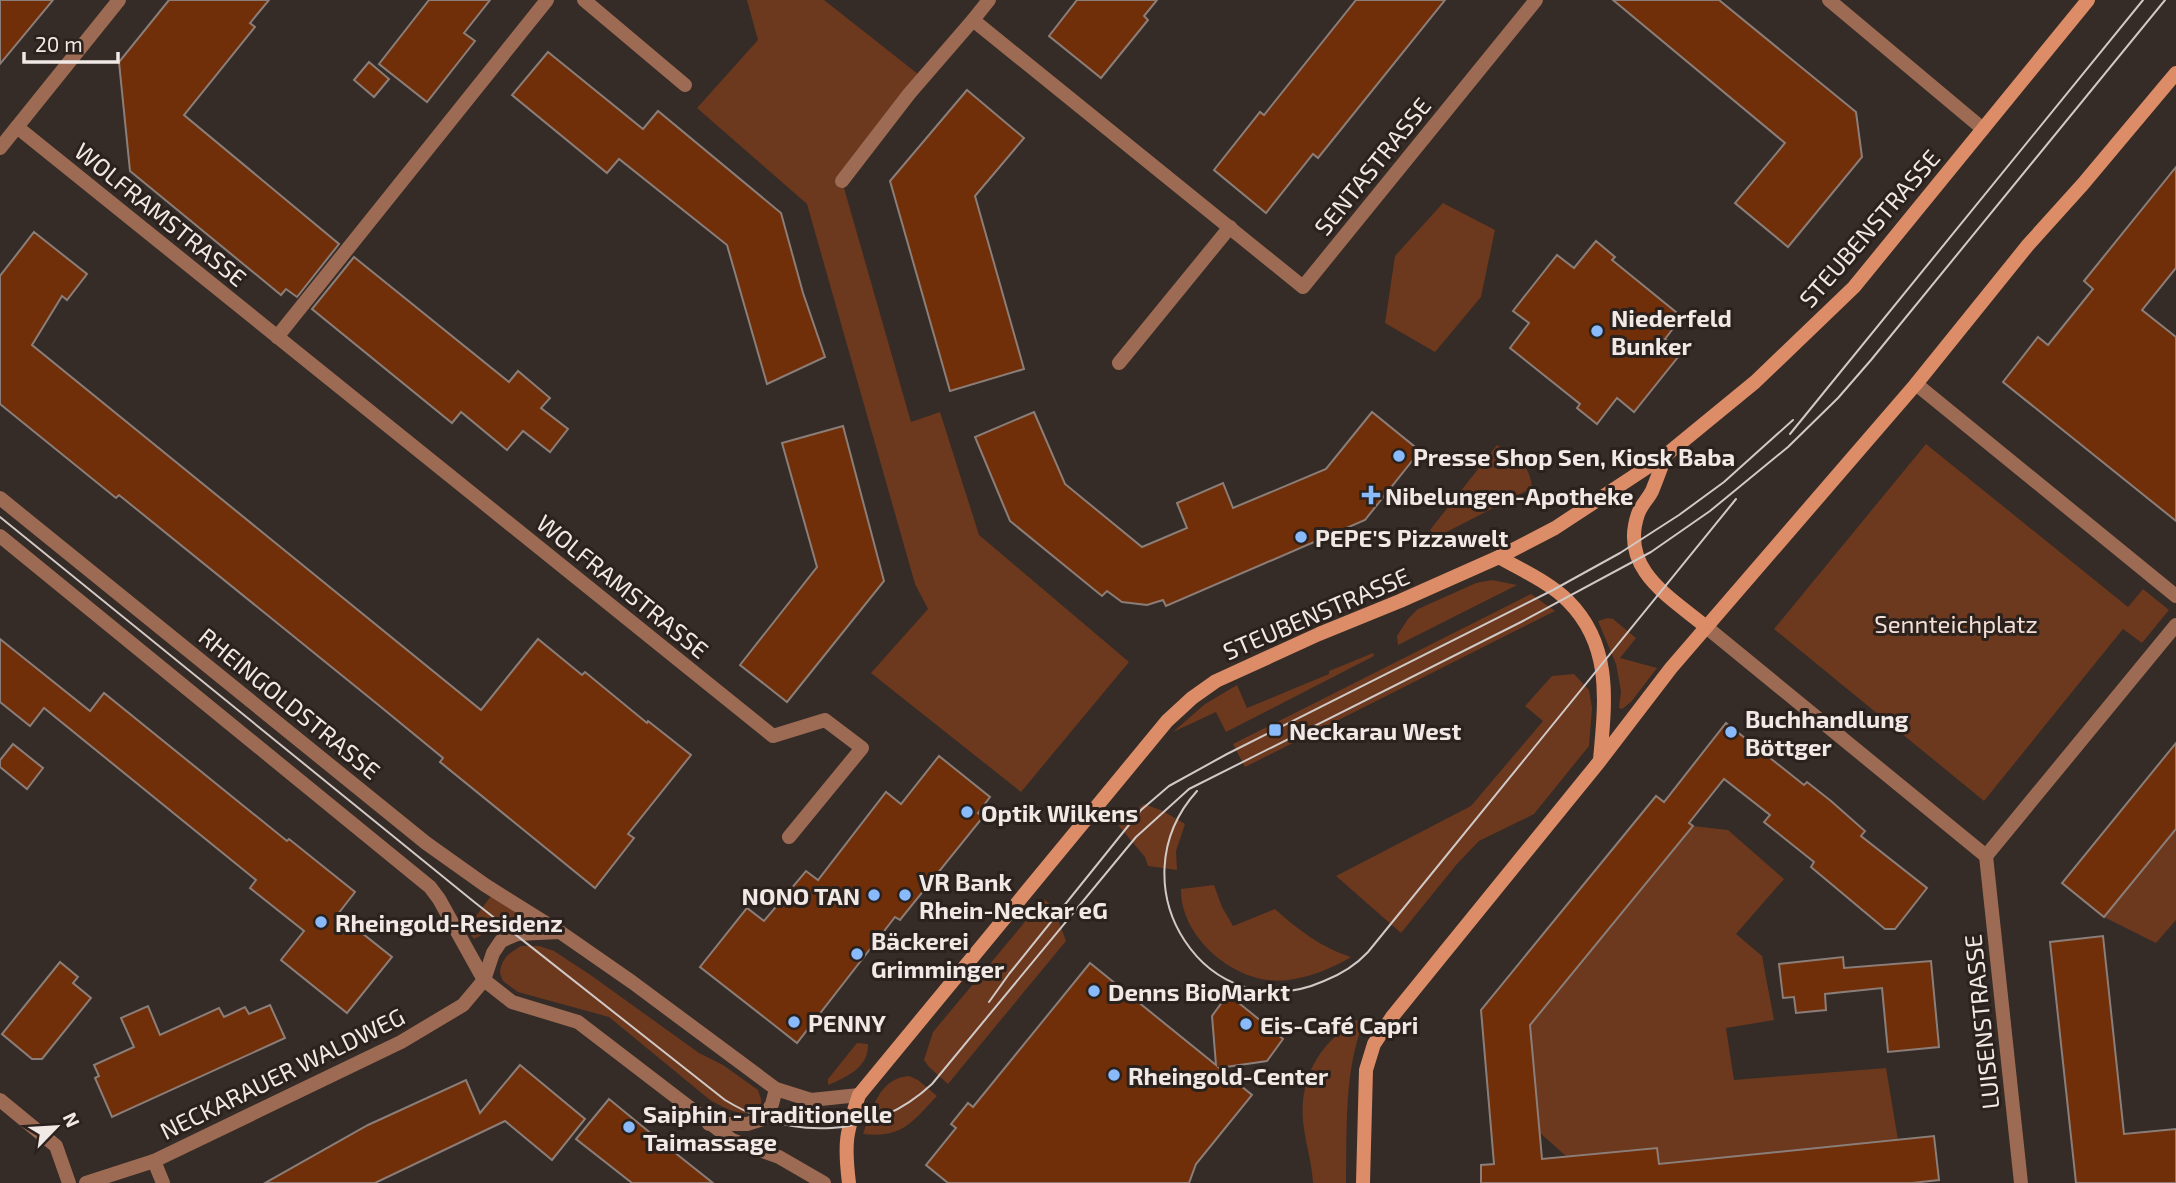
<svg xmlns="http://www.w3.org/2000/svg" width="2176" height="1183" font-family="'Exo 2',sans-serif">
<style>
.green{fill:#6c381e}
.building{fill:#702f09;stroke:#8b7e79;stroke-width:2}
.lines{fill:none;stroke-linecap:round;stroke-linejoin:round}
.street{stroke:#9d6b53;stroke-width:14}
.secondary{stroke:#dc8c66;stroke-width:14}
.tram{stroke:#d1c9c6;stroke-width:2}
.poi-dot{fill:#89bafc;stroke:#2b211d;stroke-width:2.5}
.labels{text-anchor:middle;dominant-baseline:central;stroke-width:6;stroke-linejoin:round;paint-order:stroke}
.street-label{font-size:24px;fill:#f0e9e6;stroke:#2b211d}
.poi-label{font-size:24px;font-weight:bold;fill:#f0e9e6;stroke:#2b211d;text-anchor:start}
.park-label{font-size:24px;fill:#f4dfd6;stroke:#2b211d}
</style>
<rect width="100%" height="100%" fill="#352b27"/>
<!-- green -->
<g class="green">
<polygon points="747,0 824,0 923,78 842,181 911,422 940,412 979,535 1129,662 1021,792 871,673 928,609 915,584 807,204 697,108 758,40"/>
<polygon points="1443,203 1495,230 1481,297 1435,352 1385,323 1395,256"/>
<polygon points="1926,444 2128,607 2143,589 2169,610 2142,643 2123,629 1984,801 1774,629"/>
<path d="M 1497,445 C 1517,456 1530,464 1532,488 L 1437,537 L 1430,530 Z"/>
<polygon points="1492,580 1517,585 1398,645 1397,636 1408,619 1418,609 1476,583"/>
<polygon points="1531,594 1555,611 1245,767 1233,744"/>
<polygon points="1608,618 1613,619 1636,638 1620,658 1657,668 1631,702 1622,709 1619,708 1621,691 1616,664 1598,621"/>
<polygon points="1373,653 1374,656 1226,732 1216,712 1173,732 1205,704 1237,685 1247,708 1329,674 1329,671"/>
<polygon points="1574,674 1589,690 1592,708 1589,746 1534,814 1479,841 1457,864 1401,933 1336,876 1471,806 1543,721 1525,706 1552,676"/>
<polygon points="1144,804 1163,811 1185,824 1176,851 1177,870 1148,866 1145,857 1118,825"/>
<polygon points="1693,826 1728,830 1784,879 1736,934 1762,956 1774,1020 1726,1028 1734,1080 1886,1068 1898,1140 1659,1164 1657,1148 1567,1157 1539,1132 1530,1024"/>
<polygon points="2176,829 2176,920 2156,943 2104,917"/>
<path d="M 1214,885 L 1222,907 L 1233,926 L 1275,909 C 1297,929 1322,948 1351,957 C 1330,970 1294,984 1268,980 C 1226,975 1180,933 1181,889 Z"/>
<polygon points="491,896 524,917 522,921 507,922 474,939 465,927 470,924"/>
<polygon points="1044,899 1054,908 1066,941 948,1084 929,1067 924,1060 933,1032"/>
<path d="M 521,946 L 539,946 L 554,951 L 592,976 L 699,1053 L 723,1065 L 758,1090 L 761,1099 L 761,1107 C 745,1120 726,1109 710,1100 L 609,1017 L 518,992 L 503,981 L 500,973 C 501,959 509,953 521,946 Z"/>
<path d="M 1357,1020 L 1363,1023 C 1344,1072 1347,1131 1346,1183 L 1313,1183 C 1312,1165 1307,1148 1304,1129 C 1297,1081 1317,1045 1357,1020 Z"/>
<path d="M 857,1043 L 868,1044 C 869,1067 847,1077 828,1085 L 828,1079 Z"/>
<path d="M 909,1076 L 918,1080 L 937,1096 C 911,1123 903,1138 863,1134 C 872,1109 879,1078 909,1076 Z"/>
</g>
<!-- building -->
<g class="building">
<polygon points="0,0 53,0 0,64"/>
<polygon points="169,0 269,0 250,23 255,27 184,115 339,244 297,297 286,289 281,295 130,171 119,62"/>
<polygon points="429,0 490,0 464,33 475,41 427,102 379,64"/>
<polygon points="1077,0 1157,0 1144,16 1148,20 1101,78 1049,36"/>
<polygon points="1356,0 1445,0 1318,158 1313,154 1266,213 1214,170 1260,112 1264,115"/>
<polygon points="1613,0 1719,0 1856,112 1862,157 1788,247 1735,203 1785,143"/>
<polygon points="548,52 643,129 658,111 781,213 803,293 825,357 767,384 727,245 619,159 607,173 512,95"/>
<polygon points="369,62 389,79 374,97 354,80"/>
<polygon points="967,90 1024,138 975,196 1024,369 950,391 890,181"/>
<polygon points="2176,167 2176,268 2142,310 2176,337 2176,521 2003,382 2038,337 2048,345 2093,289 2084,281"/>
<polygon points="34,232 87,274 67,300 62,296 32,345 481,710 538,639 582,675 585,672 647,723 648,721 691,755 628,834 634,838 595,888 440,762 443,758 376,703 119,495 116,498 0,404 0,276"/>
<polygon points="1596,241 1615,257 1612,260 1682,317 1665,339 1682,352 1634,412 1617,398 1597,424 1577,408 1580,404 1510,348 1529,323 1513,311 1557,255 1574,268"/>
<polygon points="354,257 509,382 518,371 550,398 541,408 568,429 550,452 523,431 507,450 461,412 452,423 312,309"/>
<polygon points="1034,412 1065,484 1142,547 1187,528 1177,503 1223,483 1233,508 1326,469 1372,412 1420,451 1365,520 1166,606 1163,600 1147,605 1122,602 1107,591 1102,596 1010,521 975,437"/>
<polygon points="843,426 884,581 787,702 740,665 817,567 782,443"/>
<polygon points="0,639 90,711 104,693 287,841 289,839 355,892 338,914 392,957 347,1013 281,960 304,931 250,888 256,880 44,708 30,726 0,702"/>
<polygon points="1726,723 1804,785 1807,782 1831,801 1865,831 1861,836 1927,888 1895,929 1885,929 1811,867 1814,862 1764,822 1770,815 1724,779 1689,823 1693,826 1530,1025 1542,1159 1657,1148 1659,1164 1934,1136 1939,1180 1912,1183 1481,1183 1481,1165 1494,1164 1481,1010 1656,796 1664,802"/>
<polygon points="2176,743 2176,829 2104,917 2062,883"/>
<polygon points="13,744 43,768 27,789 0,767 0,760"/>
<polygon points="939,756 990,797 978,813 983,817 900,920 895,917 797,1043 700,967 747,908 764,921 806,871 818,880 886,792 901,804"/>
<polygon points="2103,936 2124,1134 2176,1129 2176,1183 2076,1183 2050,942"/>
<polygon points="1843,957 1844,968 1931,961 1939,1047 1888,1052 1882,988 1825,994 1826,1010 1796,1013 1794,997 1783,998 1779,964"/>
<polygon points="60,962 78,977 73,983 91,998 42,1059 32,1059 2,1034"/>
<polygon points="1090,963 1216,1065 1212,1016 1223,1001 1234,999 1283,1039 1267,1061 1219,1068 1252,1095 1196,1164 1189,1183 948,1183 926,1165 956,1128 951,1124 968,1103 973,1107"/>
<polygon points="270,1005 285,1038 112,1117 95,1078 99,1076 94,1065 134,1047 121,1018 148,1006 160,1035 219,1008 224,1017 245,1007 249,1014"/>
<polygon points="520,1065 585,1119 552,1160 505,1121 375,1183 265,1183 368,1125 466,1080 480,1113"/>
<polygon points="609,1099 659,1140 713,1183 632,1183 576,1139"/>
</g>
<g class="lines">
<!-- street -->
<g class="street">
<polyline points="584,0 685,85"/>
<polyline points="989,0 973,20 1303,287 1536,0"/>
<polyline points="1829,0 1983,129"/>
<polyline points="17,127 773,736 825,720 862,748 789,837"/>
<polyline points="0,148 119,0"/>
<polyline points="842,181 909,94 973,20"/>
<polyline points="277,337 547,0"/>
<polyline points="1119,363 1230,227"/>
<polyline points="1916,384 2176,596"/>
<polyline points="0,498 426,843 485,885 560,932 632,982 776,1089 811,1100 859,1095"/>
<polyline points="0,536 430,887 439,899 484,980 512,1002 578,1022 732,1140 779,1157 824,1183"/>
<polyline points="1705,626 1986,856"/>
<polyline points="1986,856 2021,1183"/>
<polyline points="1986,856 2176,625"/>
<polyline points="0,1100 56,1146 69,1183"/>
<polyline points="709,1124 747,1124 763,1119 772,1104 776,1089"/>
<polyline points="154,1161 163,1183"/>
<polyline points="86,1183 154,1161 401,1042 463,1005 484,980 493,953 501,941 517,934 560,932"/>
</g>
<!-- secondary -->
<g class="secondary">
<path d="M 1666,455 C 1661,467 1657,479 1652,491 C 1648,499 1641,505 1638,514 C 1619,569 1670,597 1705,626"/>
<path d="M 1499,557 C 1521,570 1549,582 1568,601 C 1613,646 1605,703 1600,760"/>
<path d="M 849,1183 C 844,1143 846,1133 859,1095 L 1167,721 L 1192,698 L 1216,681 L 1319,634 L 1400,601 L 1499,557 L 1555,528 L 1666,455 L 1755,382 L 1854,287 L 2088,0"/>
<polyline points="1363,1183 1366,1070 1374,1044 1392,1017 1599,762 1671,668 1916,384 2028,245 2083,184 2176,73"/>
</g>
<!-- tram -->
<g class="tram">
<polyline points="1790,434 2143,0"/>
<path d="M 0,517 L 473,901 L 725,1100 C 792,1141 873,1139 932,1084 L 1136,837 L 1189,789 L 1521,622 L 1651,552 L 1710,511 L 1788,447 L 1838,398 L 1871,360 L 2165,0"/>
<path d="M 1197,791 C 1112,885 1207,1033 1324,981 C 1342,974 1355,966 1368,952 L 1736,499"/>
<polyline points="989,1002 1009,974 1141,810 1169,786 1227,754 1553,590 1620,553 1679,515 1724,482 1793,420"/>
</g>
</g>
<!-- markers -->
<g class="poi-dot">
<circle cx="1597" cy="331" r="7"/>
<circle cx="1399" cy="456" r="7"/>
<path d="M1367.5 484.5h7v7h7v7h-7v7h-7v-7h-7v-7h7z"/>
<circle cx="1301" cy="537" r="7"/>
<rect x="1268" y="723" width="14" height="14" rx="3.5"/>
<circle cx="1731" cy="732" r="7"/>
<circle cx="967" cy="812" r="7"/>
<circle cx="874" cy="895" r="7"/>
<circle cx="905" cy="895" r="7"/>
<circle cx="321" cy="922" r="7"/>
<circle cx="857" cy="954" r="7"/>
<circle cx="1094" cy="991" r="7"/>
<circle cx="794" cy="1022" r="7"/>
<circle cx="1246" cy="1024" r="7"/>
<circle cx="1114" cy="1075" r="7"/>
<circle cx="629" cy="1127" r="7"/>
</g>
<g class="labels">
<!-- street labels -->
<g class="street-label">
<text transform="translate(1372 166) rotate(-51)">SENTASTRASSE</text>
<text transform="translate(161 214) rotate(39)">WOLFRAMSTRASSE</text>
<text transform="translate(1869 228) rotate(-49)">STEUBENSTRASSE</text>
<text transform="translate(623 586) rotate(39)">WOLFRAMSTRASSE</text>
<text transform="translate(1316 613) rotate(-23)">STEUBENSTRASSE</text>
<text transform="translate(290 703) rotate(39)">RHEINGOLDSTRASSE</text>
<text transform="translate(1981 1022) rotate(-96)">LUISENSTRASSE</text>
<text transform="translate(282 1073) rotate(-26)">NECKARAUER WALDWEG</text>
</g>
<!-- poi labels -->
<g class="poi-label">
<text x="1611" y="317">Niederfeld<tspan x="1611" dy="28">Bunker</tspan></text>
<text x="1413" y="456">Presse Shop Sen, Kiosk Baba</text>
<text x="1385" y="495">Nibelungen-Apotheke</text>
<text x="1315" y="537">PEPE'S Pizzawelt</text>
<text x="1745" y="718">Buchhandlung<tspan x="1745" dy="28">Böttger</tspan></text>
<text x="1289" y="730">Neckarau West</text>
<text x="981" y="812">Optik Wilkens</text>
<text x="919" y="881">VR Bank<tspan x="919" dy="28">Rhein-Neckar eG</tspan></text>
<text x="860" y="895" text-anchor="end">NONO TAN</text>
<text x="335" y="922">Rheingold-Residenz</text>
<text x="871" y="940">Bäckerei<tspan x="871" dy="28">Grimminger</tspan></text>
<text x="1108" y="991">Denns BioMarkt</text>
<text x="808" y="1022">PENNY</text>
<text x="1260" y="1024">Eis-Café Capri</text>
<text x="1128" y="1075">Rheingold-Center</text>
<text x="643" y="1113">Saiphin - Traditionelle<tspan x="643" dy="28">Taimassage</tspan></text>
</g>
<!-- park labels -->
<g class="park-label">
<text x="1956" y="623">Sennteichplatz</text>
</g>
</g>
<!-- north arrow -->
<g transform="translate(56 1127) rotate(65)" stroke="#2b211d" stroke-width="5" paint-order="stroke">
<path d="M0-5L12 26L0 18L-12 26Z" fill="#f0e9e6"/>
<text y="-10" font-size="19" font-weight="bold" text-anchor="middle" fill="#f0e9e6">N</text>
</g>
<!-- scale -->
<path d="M24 52v10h94v-10" fill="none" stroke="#f0e9e6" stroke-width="3.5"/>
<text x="35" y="52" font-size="21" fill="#f0e9e6" stroke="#2b211d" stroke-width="5" paint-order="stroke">20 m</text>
</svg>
